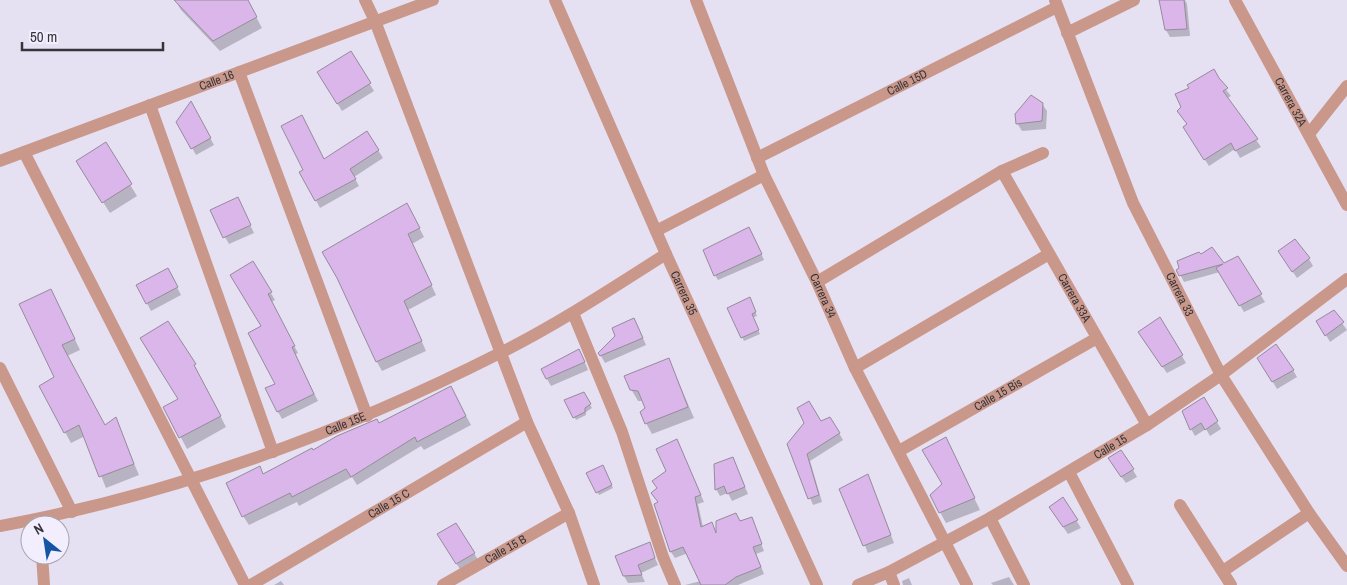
<svg xmlns="http://www.w3.org/2000/svg" width="1347" height="585" font-family="'Archivo Narrow',sans-serif">
<style>
.shadow{fill:#0003}
.building{fill:#dab6ea;stroke:#968b9b}
.lines{fill:none;stroke-linecap:round;stroke-linejoin:round}
.minor{stroke:#ca988a;stroke-width:12}
.labels{text-anchor:middle;dominant-baseline:central;stroke-width:4;stroke-linejoin:round;paint-order:stroke}
.street-label{font-size:12px;fill:#36343b;stroke:#f2eefd}
</style>
<rect width="100%" height="100%" fill="#e6e0f3"/>
<!-- shadow -->
<g class="shadow">
<polygon points="175,0 247,0 262,28 220,51 181,10"/>
<polygon points="1170,0 1185,0 1187,4 1190,36 1170,37 1166,30"/>
<polygon points="351,52 374,91 342,111 318,72"/>
<polygon points="1219,81 1231,96 1227,98 1261,147 1240,158 1235,149 1209,166 1189,135 1188,125 1178,112"/>
<polygon points="191,104 214,145 196,155 178,122"/>
<polygon points="1042,104 1047,111 1046,129 1022,131 1017,123"/>
<polygon points="367,133 383,158 354,177 359,186 320,208 301,172 324,161"/>
<polygon points="105,144 137,196 110,213 84,172"/>
<polygon points="241,206 254,233 229,244 225,237"/>
<polygon points="412,214 424,237 412,244 436,295 408,310 426,351 382,371 377,362"/>
<polygon points="752,233 764,260 718,280 715,275"/>
<polygon points="1211,249 1224,265 1237,258 1265,302 1244,312 1220,272 1184,282 1178,270"/>
<polygon points="1284,259 1309,259 1313,266 1297,278"/>
<polygon points="252,262 275,300 271,302 298,353 295,355 318,401 282,419 278,412 276,384 262,327"/>
<polygon points="168,270 181,295 151,311 138,286"/>
<polygon points="57,302 80,350 67,356 105,426 115,419 139,475 106,488 85,436 71,443 65,432 56,378"/>
<polygon points="751,302 757,316 752,318 760,334 744,341 729,308"/>
<polygon points="1334,312 1347,330 1330,342 1318,321"/>
<polygon points="1160,319 1186,363 1167,373 1143,339"/>
<polygon points="638,327 646,345 605,363 601,356"/>
<polygon points="141,339 194,365 226,427 187,449 165,407 179,399"/>
<polygon points="583,358 588,370 551,386 547,379"/>
<polygon points="1259,358 1293,370 1297,377 1277,389"/>
<polygon points="669,360 694,418 652,434 646,423 647,409 643,401 638,401 631,389"/>
<polygon points="583,393 592,408 586,412 586,415 576,420 566,400"/>
<polygon points="456,397 471,425 424,450 421,446 357,485 352,477 299,506 297,502 249,525 243,516 263,475 378,424"/>
<polygon points="1203,398 1221,429 1210,436 1206,429 1195,436 1191,429"/>
<polygon points="821,423 839,433 843,440 810,461 822,502 813,505 788,444"/>
<polygon points="677,441 704,502 698,504 703,527 711,524 718,534 751,518 764,551 756,554 764,574 738,585 685,585 701,581 688,553 675,558 671,552 659,503 652,493 658,489 667,471"/>
<polygon points="951,450 980,510 946,523 940,512 943,484"/>
<polygon points="732,458 748,494 732,501 728,493 720,496 716,489"/>
<polygon points="1113,465 1133,470 1137,477 1126,483"/>
<polygon points="604,470 613,488 599,495 588,474"/>
<polygon points="868,476 894,543 868,553 841,489"/>
<polygon points="1063,499 1081,528 1068,534 1055,515"/>
<polygon points="439,534 474,553 478,560 461,571"/>
<polygon points="649,544 658,565 641,573 645,582 628,583 624,576"/>
<polygon points="1009,577 1014,585 993,585 991,583"/>
<polygon points="909,578 912,585 903,585 902,581"/>
<polygon points="281,581 284,585 274,585"/>
</g>
<!-- building -->
<g class="building">
<polygon points="174,0 248,0 257,17 213,41"/>
<polygon points="1159,0 1184,0 1187,29 1165,30"/>
<polygon points="351,51 371,83 337,104 317,72"/>
<polygon points="1214,69 1219,78 1228,88 1223,91 1258,139 1235,151 1231,143 1204,160 1183,127 1187,124 1177,111 1181,107 1175,94 1189,88 1187,85"/>
<polygon points="1031,95 1043,103 1042,121 1016,124 1015,114"/>
<polygon points="191,101 211,138 191,149 176,122"/>
<polygon points="302,115 324,159 367,131 379,150 350,169 356,179 315,201 299,172 303,170 281,126"/>
<polygon points="106,142 132,184 102,203 76,161"/>
<polygon points="238,197 251,225 223,238 210,210"/>
<polygon points="407,203 420,228 408,234 432,285 404,301 422,341 376,362 337,278 322,252"/>
<polygon points="749,227 762,254 714,276 703,250"/>
<polygon points="1295,239 1310,258 1292,272 1278,251"/>
<polygon points="1212,247 1224,263 1238,256 1262,294 1239,306 1216,268 1223,264 1179,276 1176,270 1179,268 1177,261 1199,252 1201,254"/>
<polygon points="253,261 272,292 268,294 295,346 292,347 314,394 277,412 265,388 275,384 248,333 261,326 230,275"/>
<polygon points="168,268 178,287 146,304 136,285"/>
<polygon points="51,289 75,339 62,345 105,425 116,417 134,464 99,477 79,425 64,433 39,386 54,377 19,304"/>
<polygon points="750,297 756,312 752,314 759,330 741,338 727,308"/>
<polygon points="1334,310 1344,322 1325,336 1316,321"/>
<polygon points="1160,317 1183,355 1162,367 1138,332"/>
<polygon points="634,318 643,338 600,356 598,353 615,336 612,328"/>
<polygon points="168,321 196,364 194,365 221,416 179,438 163,407 178,399 140,338"/>
<polygon points="1276,344 1294,370 1272,382 1257,358"/>
<polygon points="579,349 585,362 546,379 541,369"/>
<polygon points="669,358 688,407 645,424 640,412 645,408 638,391 630,390 624,376"/>
<polygon points="451,386 466,416 417,442 415,437 351,477 346,469 292,497 290,493 242,517 226,483 260,466 263,474 312,448 313,450 337,436 377,419 379,423"/>
<polygon points="584,392 591,404 585,408 585,412 573,418 564,400"/>
<polygon points="1204,397 1218,421 1205,430 1201,423 1190,430 1182,411"/>
<polygon points="809,401 821,421 830,417 840,433 807,454 819,495 808,499 787,444 804,423 797,408"/>
<polygon points="946,437 975,498 939,513 930,495 942,484 922,450"/>
<polygon points="677,439 701,495 695,497 701,527 712,522 716,533 716,521 736,513 740,521 752,517 762,544 753,547 761,567 736,577 725,585 701,585 683,547 670,552 654,504 658,502 651,493 657,488 652,481 666,471 656,449"/>
<polygon points="1121,450 1134,469 1121,477 1108,458"/>
<polygon points="733,457 745,487 727,494 724,486 715,490 714,464"/>
<polygon points="603,465 612,485 596,493 586,473"/>
<polygon points="868,474 891,535 863,546 839,489"/>
<polygon points="1063,497 1078,520 1063,527 1049,507"/>
<polygon points="456,523 475,553 456,564 437,534"/>
<polygon points="650,542 655,558 638,565 642,575 623,576 615,556"/>
</g>
<g class="lines">
<!-- minor -->
<g class="minor">
<polyline points="365,0 375,21 527,422 569,513 594,585"/>
<path id="s1" d="M 555,0 L 666,254 L 817,585"/>
<path id="s2" d="M 696,0 L 764,175 L 817,282 L 855,368 L 967,585"/>
<path id="s3" d="M 1055,0 L 1133,203 L 1221,375 L 1309,513 L 1347,566"/>
<path id="s4" d="M 1235,0 L 1347,205"/>
<polyline points="1067,33 1134,0"/>
<polyline points="239,72 367,416"/>
<polyline points="150,105 273,452"/>
<polyline points="1309,134 1347,86"/>
<polyline points="24,152 245,585"/>
<path id="s5" d="M 757,158 L 1057,7"/>
<path id="s6" d="M 0,161 L 433,0"/>
<path id="s7" d="M 1002,171 L 1147,425"/>
<polyline points="656,231 764,175"/>
<polyline points="817,282 1002,171 1043,153"/>
<polyline points="573,313 622,432 663,557 675,585"/>
<polyline points="0,368 72,512"/>
<polyline points="855,368 1049,254"/>
<path id="s8" d="M 899,451 L 1097,338"/>
<polyline points="1069,472 1128,585"/>
<polyline points="1180,505 1231,585"/>
<polyline points="990,518 1024,585"/>
<path id="s9" d="M 0,526 C 175,494 342,433 500,353 C 558,324 611,289 666,254"/>
<polyline points="42,555 44,585"/>
<polyline points="1223,571 1309,513"/>
<polyline points="889,572 894,585"/>
<path id="s10" d="M 251,585 L 527,422"/>
<path id="s11" d="M 443,585 L 569,513"/>
<path id="s12" d="M 858,585 L 889,572 L 990,518 L 1147,425 L 1221,375 L 1347,279"/>
</g>
</g>
<g class="labels">
<!-- street labels -->
<g class="street-label">
<text stroke="none"><textPath href="#s6" startOffset="231">Calle 16</textPath></text>
<text stroke="none"><textPath href="#s5" startOffset="168">Calle 15D</textPath></text>
<text stroke="none"><textPath href="#s4" startOffset="116">Carrera 32A</textPath></text>
<text stroke="none"><textPath href="#s1" startOffset="320">Carrera 35</textPath></text>
<text stroke="none"><textPath href="#s3" startOffset="320">Carrera 33</textPath></text>
<text stroke="none"><textPath href="#s2" startOffset="322">Carrera 34</textPath></text>
<text stroke="none"><textPath href="#s7" startOffset="146">Carrera 33A</textPath></text>
<text stroke="none"><textPath href="#s8" startOffset="114">Calle 15 Bis</textPath></text>
<text stroke="none"><textPath href="#s9" startOffset="361">Calle 15E</textPath></text>
<text stroke="none"><textPath href="#s12" startOffset="288">Calle 15</textPath></text>
<text stroke="none"><textPath href="#s10" startOffset="160">Calle 15 C</textPath></text>
<text stroke="none"><textPath href="#s11" startOffset="72">Calle 15 B</textPath></text>
</g>
</g>
<!-- north arrow -->
<g transform="translate(45 540) rotate(330)"><circle r="24" fill="#f2eefd" stroke="#a7a4af"/>
<path d="M0-4L9 19L0 12L-9 19Z" fill="#1554a5"/>
<text y="-8" font-size="14" font-weight="bold" text-anchor="middle" fill="#36343b">N</text>
</g>
<!-- scale -->
<path d="M22 42v8h141v-8" fill="none" stroke="#36343b" stroke-width="2.5"/>
<text x="30" y="42" font-size="15" fill="#36343b" stroke="#f2eefd" stroke-width="4" paint-order="stroke">50 m</text>
</svg>
